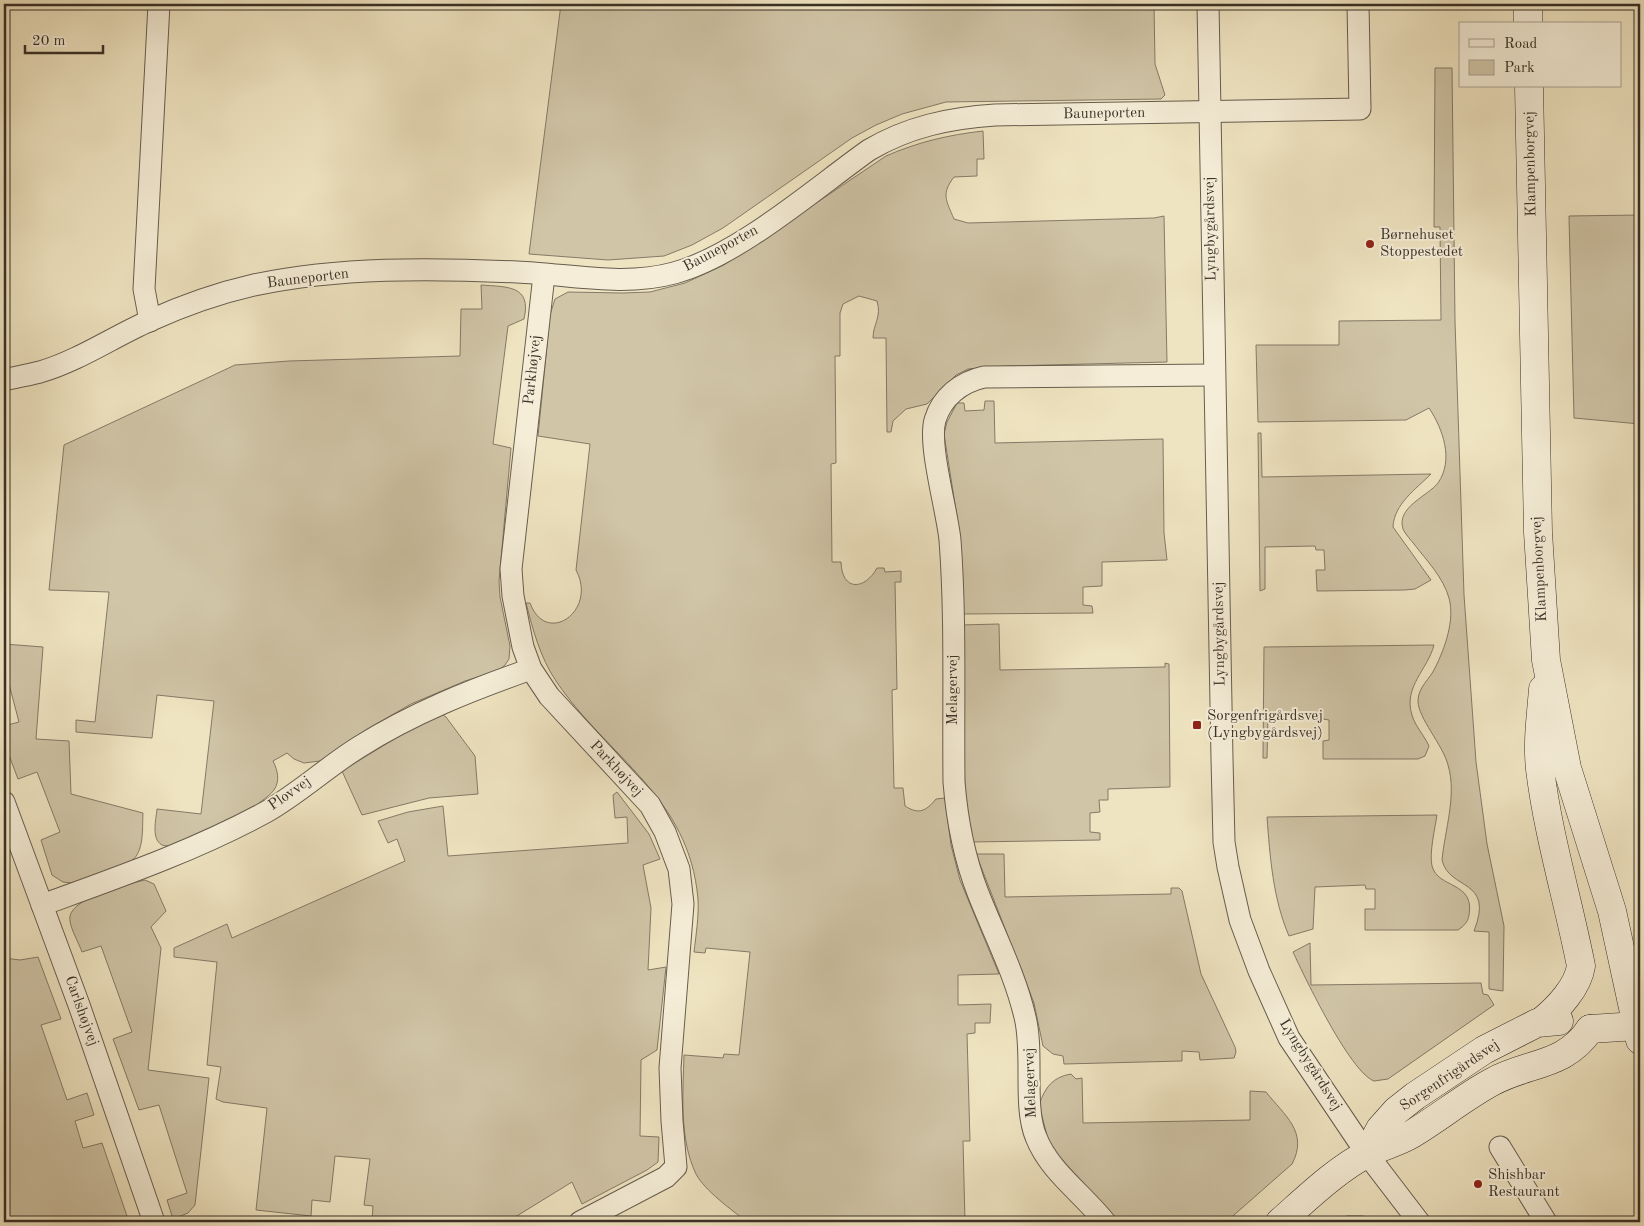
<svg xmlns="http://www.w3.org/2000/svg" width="1644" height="1226" font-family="'Old Standard TT',serif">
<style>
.green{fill:#d0c5a7;stroke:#847a67}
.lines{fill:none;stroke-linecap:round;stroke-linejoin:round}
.street-casing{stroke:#665d4e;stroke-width:23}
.secondary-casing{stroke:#393027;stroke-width:29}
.street{stroke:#f5edd7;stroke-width:21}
.secondary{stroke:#f5edd7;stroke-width:28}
.poi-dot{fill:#8f2418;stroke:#f5edd7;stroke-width:2}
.labels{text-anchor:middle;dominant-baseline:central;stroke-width:4;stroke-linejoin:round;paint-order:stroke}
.street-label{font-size:15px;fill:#393027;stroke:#f5edd7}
.poi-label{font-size:15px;fill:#393027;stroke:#f5edd7;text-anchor:start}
</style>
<rect width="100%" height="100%" fill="#efe4c1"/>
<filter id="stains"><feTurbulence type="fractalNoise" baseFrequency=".004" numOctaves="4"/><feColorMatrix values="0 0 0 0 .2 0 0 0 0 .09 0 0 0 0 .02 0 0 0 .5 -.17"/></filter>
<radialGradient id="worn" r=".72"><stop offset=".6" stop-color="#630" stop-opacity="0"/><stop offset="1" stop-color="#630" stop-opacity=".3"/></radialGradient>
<!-- green -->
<g class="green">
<polygon points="561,4 1154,4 1155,64 1165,95 1161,99 946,102 902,114 876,125 852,138 723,228 692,245 664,256 608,260 529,254"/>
<path d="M 1435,68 L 1452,68 L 1455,321 L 1464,595 L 1476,762 L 1487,844 L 1504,926 L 1503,991 L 1489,989 L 1489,932 L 1474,931 C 1495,878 1449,891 1442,860 C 1445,829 1457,795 1448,765 C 1443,745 1418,718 1418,701 C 1418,687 1430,679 1435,668 C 1445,648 1455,620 1449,598 C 1443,577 1427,561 1414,544 C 1411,540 1405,534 1403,529 C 1396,507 1428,496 1438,483 C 1454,460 1443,429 1429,408 L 1406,420 L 1258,422 L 1256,345 L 1339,345 L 1339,321 L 1441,320 L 1440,227 L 1434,227 Z"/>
<path d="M 983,131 L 984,159 L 977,159 L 977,176 L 954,177 C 941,194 946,200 954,219 L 968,223 L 1154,218 L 1164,216 L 1167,362 L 1006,366 L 968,369 L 956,375 L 927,404 L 906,409 L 893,421 L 891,432 L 887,432 L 886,338 L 873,338 C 873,324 882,317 877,301 L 859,296 L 843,304 L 840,313 L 840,356 L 835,356 L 836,463 L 831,464 L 832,562 L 841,562 C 842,592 865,590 877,568 L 884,568 L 885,572 L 901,571 L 901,582 L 895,582 L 897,689 L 892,690 L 894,788 L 903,788 L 905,806 C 919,815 926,811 936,799 L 945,798 L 951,845 L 960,880 L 999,974 L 958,975 L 958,1005 L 991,1004 L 990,1023 L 975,1023 L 975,1033 L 967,1034 L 970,1141 L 963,1141 L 965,1222 L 747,1222 C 732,1210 705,1191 696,1174 C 679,1139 683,1093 684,1055 L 723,1058 L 724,1054 L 739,1055 L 750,952 L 706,948 L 705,953 L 694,952 C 696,935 699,916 698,899 C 689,796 608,758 556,681 C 540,657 533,630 526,603 L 530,603 C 546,647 598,611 576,570 L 590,444 L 538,436 L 550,315 L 555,299 L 568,292 L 622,293 L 650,292 L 685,283 L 724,265 L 886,156 C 918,142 948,135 983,131 Z"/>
<polygon points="1640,215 1640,424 1574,418 1569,216"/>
<path d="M 481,285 C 507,287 532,285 524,319 L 508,326 L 493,444 L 511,448 L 499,581 L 500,597 L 510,646 L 509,659 L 505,665 L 499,670 L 465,681 L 411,704 L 366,730 L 320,761 L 304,763 L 294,759 L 287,753 L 273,761 C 278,771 280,781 274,790 C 264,805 177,853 162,845 C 151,839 156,820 157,809 L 201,814 L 214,701 L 157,695 L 152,738 L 76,732 L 76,720 L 95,722 L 109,592 L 49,590 L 64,445 L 235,365 L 289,361 L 460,356 L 461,309 L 482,309 Z"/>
<polygon points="985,401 994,401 995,443 1163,439 1164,533 1167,560 1102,562 1102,586 1083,587 1083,605 1092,606 1093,613 963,614 960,536 944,434 947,422 957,403 964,403 965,411 984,410"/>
<path d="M 1258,433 L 1261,433 L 1262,477 L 1431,474 C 1416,489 1394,504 1393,527 L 1431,580 L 1415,589 L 1405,590 L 1317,591 L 1316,570 L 1325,570 L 1324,550 L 1316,550 L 1315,546 L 1265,547 L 1265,589 L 1260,591 Z"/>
<path d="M 4,599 L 7,601 L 4,644 L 43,647 L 36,739 L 69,741 L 71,794 L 143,813 C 142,829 145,855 128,863 L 72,883 L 63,882 L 52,875 L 41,840 L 60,832 L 37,772 L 18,779 L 4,742 L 4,726 L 19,722 L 4,665 Z"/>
<polygon points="999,624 1000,670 1165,667 1165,663 1169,664 1170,787 1108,789 1108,800 1099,800 1100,812 1090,813 1090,832 1100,833 1100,840 971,842 965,792 961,625"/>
<path d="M 1434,645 C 1428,669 1403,687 1412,715 C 1415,726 1424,735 1429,746 L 1425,756 L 1418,759 L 1323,759 L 1323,741 L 1329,740 L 1329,720 L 1323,719 L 1322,715 L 1268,717 L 1267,758 L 1263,758 L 1264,647 Z"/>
<polygon points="442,714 446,717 475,756 478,794 429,798 362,815 342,771 417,725"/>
<polygon points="617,792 649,834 660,859 643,865 651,908 648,970 666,967 657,1050 641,1060 640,1136 659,1137 658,1162 647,1170 582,1204 572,1182 507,1222 372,1222 373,1206 364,1205 370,1159 335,1156 330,1202 312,1200 311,1216 256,1210 267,1108 223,1102 216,1099 221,1067 207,1065 217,962 174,957 174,948 227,924 232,938 405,861 397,839 388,843 378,821 408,812 443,806 448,856 628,843 627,817 615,818 613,795"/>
<path d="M 1437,815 C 1435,828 1429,854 1432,866 C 1438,889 1475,881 1469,915 C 1468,922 1464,926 1458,930 L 1365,930 L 1365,909 L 1375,909 L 1375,889 L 1366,889 L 1365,885 L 1315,887 L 1313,929 L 1289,936 C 1273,899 1270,857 1267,817 Z"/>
<polygon points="976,854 1004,854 1005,897 1171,894 1171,888 1179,888 1182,891 1201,974 1235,1047 1236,1052 1234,1058 1200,1060 1199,1052 1182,1051 1182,1061 1064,1064 1063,1056 1053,1054 1043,1046 1034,1003"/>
<path d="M 145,880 L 154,884 L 166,911 L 151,927 L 161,948 L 148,1070 L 209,1078 L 195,1205 L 188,1213 L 173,1219 L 167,1200 L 187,1193 L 159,1105 L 139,1110 L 113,1039 L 132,1032 L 101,946 L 82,952 C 79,943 68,925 70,916 C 74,897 128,884 145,880 Z"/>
<path d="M 1310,943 L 1311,985 L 1481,983 L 1483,994 L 1488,995 L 1494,1005 L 1388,1079 L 1374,1081 C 1350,1072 1305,978 1293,952 Z"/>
<polygon points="38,957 61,1019 41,1025 67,1100 87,1093 94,1115 75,1121 83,1148 102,1143 129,1222 4,1222 4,958 20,960"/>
<path d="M 1071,1074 L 1076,1079 L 1082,1078 L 1083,1123 L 1250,1120 L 1250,1091 L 1266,1092 C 1284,1115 1309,1132 1292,1164 L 1226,1222 L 1116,1222 L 1067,1168 L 1049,1143 L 1039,1105 C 1045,1087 1053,1077 1071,1074 Z"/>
<polygon points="1347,1216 1363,1216 1373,1222 1329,1222"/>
<polygon points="203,1217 243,1221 243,1222 187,1222"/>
</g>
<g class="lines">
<defs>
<g id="street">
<polyline points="1208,4 1222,758 1224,842 1228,867 1240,920 1259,971 1289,1038 1367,1154 1419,1222"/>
<polyline points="544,275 511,569 513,596 523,647 531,669 549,696 650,805 665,832 679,869 683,904 670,1068 672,1121 676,1167 666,1177 580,1222"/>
<polyline points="150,321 144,289 159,4"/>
<path d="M 4,380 C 16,377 28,375 40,372 C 78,361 113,337 149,321 C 182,306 219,293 254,285 C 340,267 430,268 517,272 C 569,274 623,287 674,273 C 738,256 814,189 869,150 C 908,127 949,118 995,115 L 1360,109 L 1358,4"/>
<polyline points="4,802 79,1005 154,1222"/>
<path d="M 42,905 C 119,877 194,851 266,812 C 298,794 327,767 359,747 C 413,713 471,690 531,669"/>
<polyline points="1500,1147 1546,1222"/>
<path d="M 1105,1222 C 1083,1194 1049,1171 1036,1137 C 1023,1106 1034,1053 1025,1017 C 1015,974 994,934 978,893 C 964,857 957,820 954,782 C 953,702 956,620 950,540 C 947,510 928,445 935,420 C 942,397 961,382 984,377 L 1214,375"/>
</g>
<g id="secondary">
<polyline points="1528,4 1528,24"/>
<polyline points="1529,86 1538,532 1546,660 1567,768 1612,911 1640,1040"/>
<path d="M 1542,1021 C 1558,1008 1578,987 1581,966 C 1568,900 1548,835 1540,769 C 1537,742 1541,715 1543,689"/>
<polyline points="1590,1029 1637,1026"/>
<polyline points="1367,1154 1380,1129 1396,1111 1415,1096 1484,1050 1537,1023 1559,1021"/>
<path d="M 1280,1222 C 1304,1201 1338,1168 1367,1154 C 1381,1146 1397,1143 1412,1134 C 1439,1118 1464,1097 1492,1082 C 1528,1062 1565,1067 1590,1029"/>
</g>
</defs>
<!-- street casing -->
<use href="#street" class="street-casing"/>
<!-- secondary casing -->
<use href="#secondary" class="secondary-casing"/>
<!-- street -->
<use href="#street" class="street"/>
<!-- secondary -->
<use href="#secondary" class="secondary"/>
</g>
<!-- markers -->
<g class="poi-dot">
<circle cx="1370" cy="244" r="5"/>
<rect x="1192" y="720" width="10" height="10" rx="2.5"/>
<circle cx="1478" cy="1184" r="5"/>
</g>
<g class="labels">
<!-- street labels -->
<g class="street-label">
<text transform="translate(1104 114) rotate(-1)">Bauneporten</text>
<text transform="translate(1531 164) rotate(-91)">Klampenborgvej</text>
<text transform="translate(1211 229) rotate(-91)">Lyngbygårdsvej</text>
<text transform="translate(721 249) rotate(-28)">Bauneporten</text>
<text transform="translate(308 279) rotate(-7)">Bauneporten</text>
<text transform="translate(533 370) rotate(-84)">Parkhøjvej</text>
<text transform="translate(1540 569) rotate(-93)">Klampenborgvej</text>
<text transform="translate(1220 634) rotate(-91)">Lyngbygårdsvej</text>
<text transform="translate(953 690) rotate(-90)">Melagervej</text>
<text transform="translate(616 769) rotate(47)">Parkhøjvej</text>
<text transform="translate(290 794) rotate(-35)">Plovvej</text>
<text transform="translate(81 1011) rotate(70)">Carlshøjvej</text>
<text transform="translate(1310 1065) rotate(58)">Lyngbygårdsvej</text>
<text transform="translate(1450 1076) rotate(-34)">Sorgenfrigårdsvej</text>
<text transform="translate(1031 1083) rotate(-92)">Melagervej</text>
</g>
<!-- poi labels -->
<g class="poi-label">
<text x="1380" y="235">Børnehuset<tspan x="1380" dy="17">Stoppestedet</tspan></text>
<text x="1207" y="716">Sorgenfrigårdsvej<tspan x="1207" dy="17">(Lyngbygårdsvej)</tspan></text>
<text x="1488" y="1175">Shishbar<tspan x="1488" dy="17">Restaurant</tspan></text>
</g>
</g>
<!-- margin -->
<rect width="1644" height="1226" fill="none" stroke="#efe4c1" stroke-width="20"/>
<rect x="5" y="5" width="1634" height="1216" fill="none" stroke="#393027" stroke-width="2.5"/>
<rect x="10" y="10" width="1624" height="1206" fill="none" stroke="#393027"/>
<!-- legend -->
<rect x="1459" y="22" width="162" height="65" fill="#f5edd7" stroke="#aaa191"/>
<rect x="1469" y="39" width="25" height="8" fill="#f5edd7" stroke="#aaa191"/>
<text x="1504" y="48" font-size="15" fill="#393027">Road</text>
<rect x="1469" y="60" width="25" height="15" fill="#d0c5a7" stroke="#aaa191"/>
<text x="1504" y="72" font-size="15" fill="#393027">Park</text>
<!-- scale -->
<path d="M25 45v8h78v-8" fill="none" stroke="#393027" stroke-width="2.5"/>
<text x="32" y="45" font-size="15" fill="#393027" stroke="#f5edd7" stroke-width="4" paint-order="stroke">20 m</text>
<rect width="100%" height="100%" filter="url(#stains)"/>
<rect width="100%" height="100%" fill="url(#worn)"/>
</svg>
